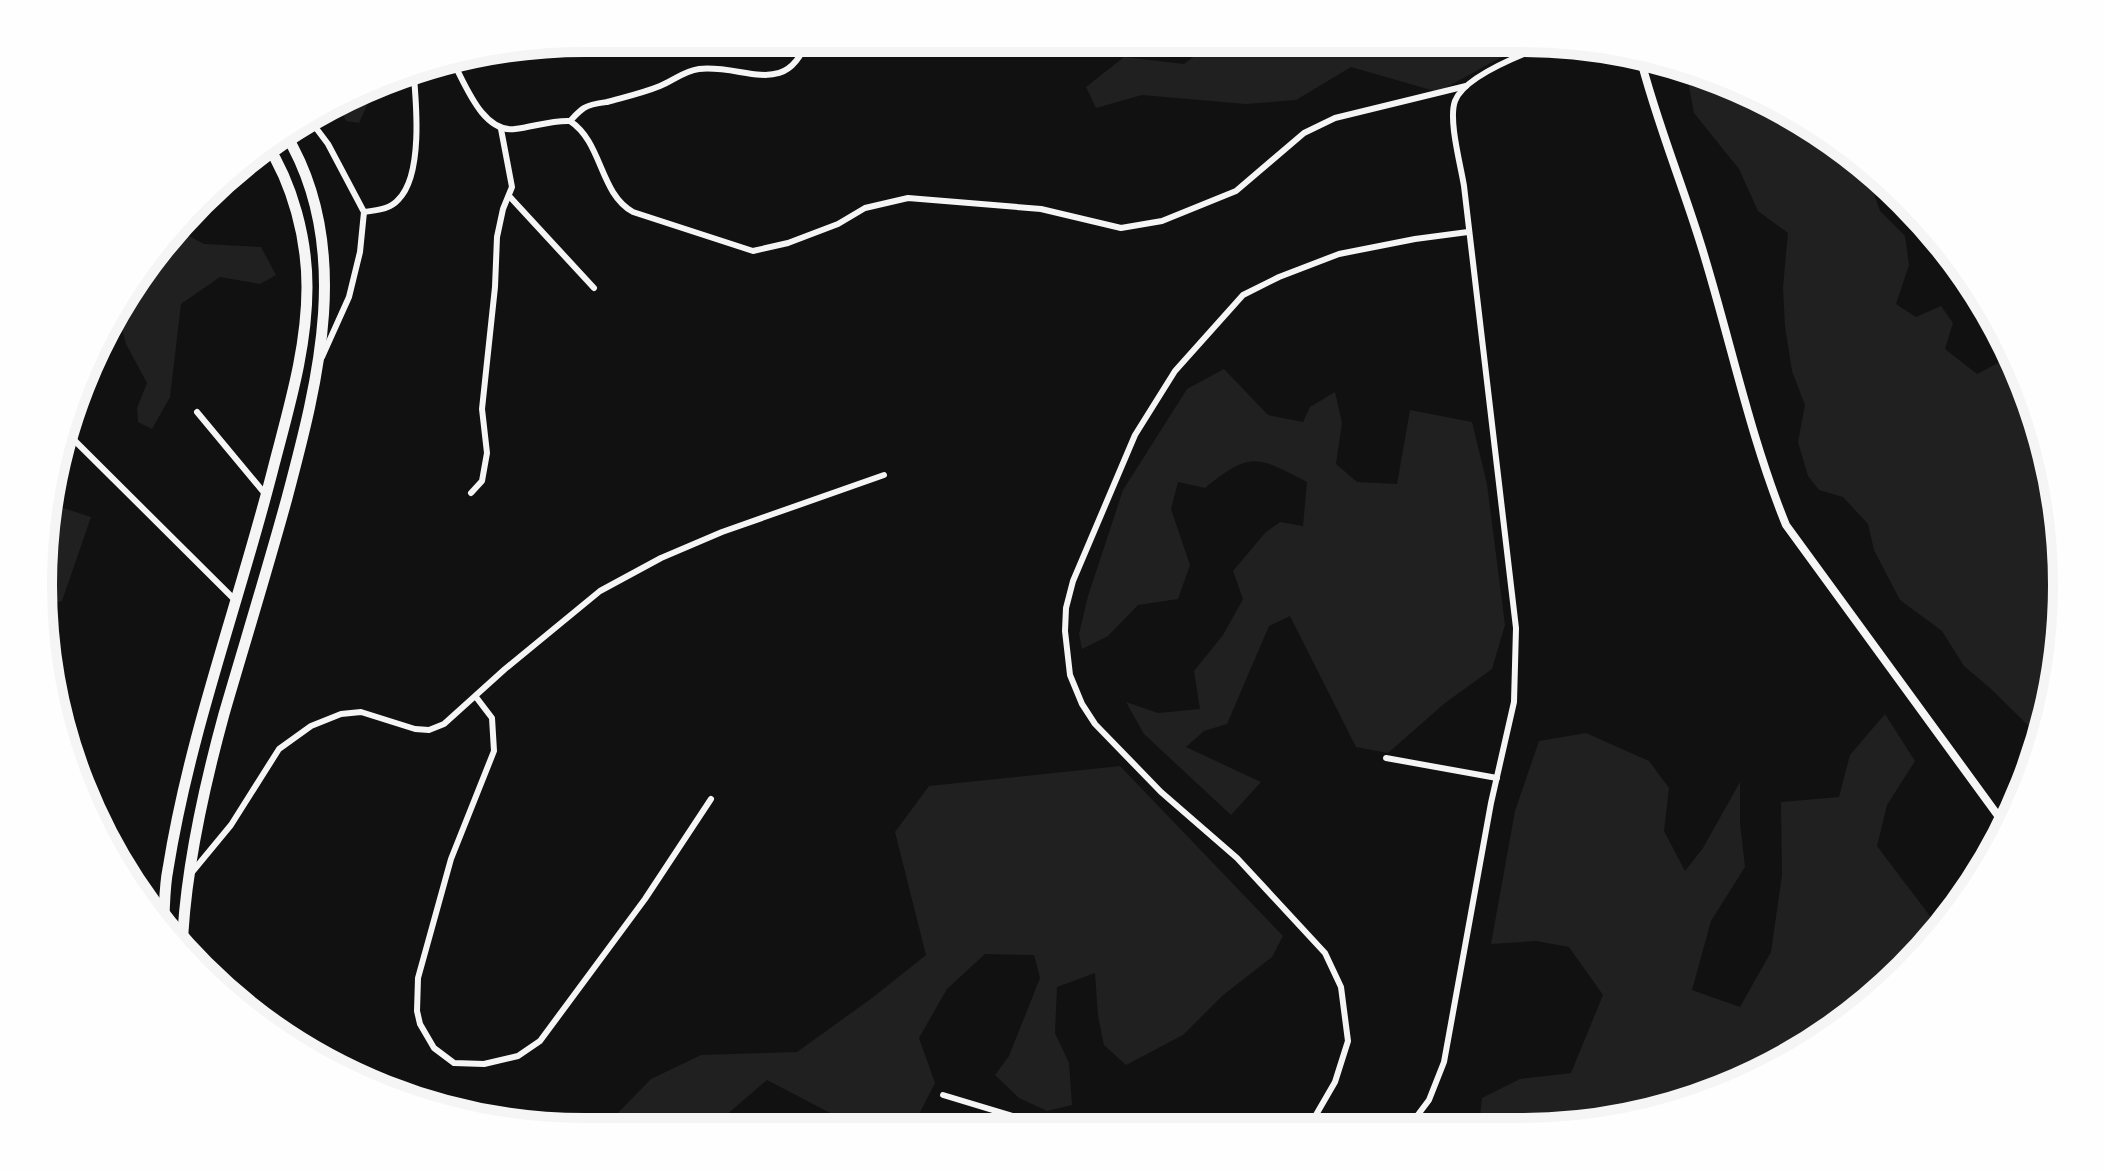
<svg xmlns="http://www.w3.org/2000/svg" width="2105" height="1170" font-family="Figtree,sans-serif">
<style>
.green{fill:#202020}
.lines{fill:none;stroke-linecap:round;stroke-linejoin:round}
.minor{stroke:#f5f5f5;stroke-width:6}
.tertiary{stroke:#f5f5f5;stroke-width:8}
.trunk{stroke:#f5f5f5;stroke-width:11}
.rim{fill:none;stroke:#f5f5f5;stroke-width:10}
</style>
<rect width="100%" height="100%" fill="#111"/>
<!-- green -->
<g class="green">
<polygon points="1217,39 1508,39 1507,54 1438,92 1351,67 1296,100 1246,104 1142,95 1096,108 1086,87 1124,57 1184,64"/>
<polygon points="1689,68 1794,112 1873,169 1872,188 1880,211 1905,236 1909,265 1896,304 1916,317 1941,306 1953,323 1945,349 1977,374 1998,363 2013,351 2048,444 2066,550 2062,657 2043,740 1990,688 1964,666 1942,631 1900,600 1874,550 1868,524 1843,497 1819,490 1808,476 1798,442 1805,405 1792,371 1785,327 1783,287 1788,233 1758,211 1739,169 1694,113 1688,81"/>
<polygon points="362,92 368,103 359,123 346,121 338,105"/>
<polygon points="178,230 204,244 261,247 276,275 260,284 220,277 181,304 170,397 152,429 138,422 137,408 147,383 126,344 117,311 130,281"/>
<path d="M 1224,369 L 1268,415 L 1303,422 L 1310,407 L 1335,392 L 1342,423 L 1336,464 L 1357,482 L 1397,484 L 1410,410 L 1472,422 L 1487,484 L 1505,625 L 1492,669 L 1445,703 L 1388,753 L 1356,747 L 1290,616 L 1269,626 L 1227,724 L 1204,731 L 1186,747 L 1261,782 L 1231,815 L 1144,734 L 1126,702 L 1158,713 L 1200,709 L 1194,671 L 1223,635 L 1243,599 L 1233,571 L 1265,533 L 1280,522 L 1303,526 L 1307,482 C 1257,456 1251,451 1205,488 L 1178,482 L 1171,509 L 1190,565 L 1178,599 L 1138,605 L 1108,636 L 1082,649 L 1079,634 L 1088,596 L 1123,490 L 1187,389 Z"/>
<polygon points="51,504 91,517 62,601 41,606"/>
<polygon points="1885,714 1915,761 1887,805 1877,846 1936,924 1942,926 1907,971 1824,1040 1696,1103 1591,1127 1479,1128 1482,1098 1520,1079 1571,1073 1603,995 1569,947 1536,941 1491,944 1515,811 1539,741 1586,733 1649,761 1669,788 1664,831 1685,871 1703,848 1740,782 1740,823 1745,867 1711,921 1692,990 1740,1007 1771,952 1782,875 1781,802 1839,797 1850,755"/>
<polygon points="1120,766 1283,936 1272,957 1222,996 1183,1035 1126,1065 1104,1045 1098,1016 1095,973 1057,987 1055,1033 1069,1063 1072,1105 1047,1111 1019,1098 995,1075 1009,1056 1040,978 1034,955 985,954 947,989 919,1038 935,1083 911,1130 849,1130 836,1116 767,1080 718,1122 725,1130 608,1131 609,1122 651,1079 701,1055 797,1052 872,998 926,955 895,832 929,786"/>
</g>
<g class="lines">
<!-- minor -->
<g class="minor">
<path d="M 452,60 C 465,83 482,133 515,129 C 533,127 552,120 570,121 C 603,143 599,193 633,212 L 753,251 L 788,243 L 838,224 L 865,208 L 908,198 L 1041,209 L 1121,228 L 1162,221 L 1236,191 L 1304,133 L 1335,118 L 1466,86"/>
<polyline points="310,120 328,144 364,212 360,252 349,297 322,357"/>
<path d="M 570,121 C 574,117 578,112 584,108 C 590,104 599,103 607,102 C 625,97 643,93 660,86 C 674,80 684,71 699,69 C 745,64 787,100 808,38"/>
<polyline points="510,197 594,288"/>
<path d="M 364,212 C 376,210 389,210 398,200 C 424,175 416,99 413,66"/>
<polyline points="197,412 266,495"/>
<polyline points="63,429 236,601"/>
<polyline points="471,493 482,481 487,453 482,409 495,287 497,237 503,209 512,187 501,129"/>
<polyline points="476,697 492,718 494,751 451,859 418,978 417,1011 420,1024 434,1048 454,1063 484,1064 518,1056 540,1041 645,899 711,799"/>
<polyline points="1386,758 1497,778"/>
<polyline points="193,871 231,825 279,749 311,726 341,714 361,712 415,729 429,730 444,724 505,669 600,591 661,558 722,532 884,475"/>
<polyline points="152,911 165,912"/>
<polyline points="943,1095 1056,1129"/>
<polyline points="1301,1128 1313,1120 1335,1082 1348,1041 1341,987 1325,953 1237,858 1161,792 1095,724 1082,704 1070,675 1065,631 1066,608 1073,581 1135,435 1175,371 1243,295 1279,277 1339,254 1415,239 1468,232"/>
<path d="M 1408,1128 L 1429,1100 L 1444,1062 L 1491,803 L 1514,702 L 1516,628 L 1464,186 C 1461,166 1448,120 1455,101 C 1465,74 1535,49 1561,40"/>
</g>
<!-- tertiary -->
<path class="tertiary" d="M 1639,53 C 1655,118 1681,180 1701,245 C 1730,338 1749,434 1786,525 L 2007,828"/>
<!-- trunk -->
<g class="trunk">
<path d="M 163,929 C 165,909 164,888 168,869 C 190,731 240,600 274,465 C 289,407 307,348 307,287 C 307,239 293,184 266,143"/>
<path d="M 182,953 C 184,877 204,787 224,714 C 245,642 267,571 287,498 C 318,381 354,246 285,133"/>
</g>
</g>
<!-- crop -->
<path d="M0 0H2105V1170H0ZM585 52H1520A533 533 0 0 1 2053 585V585A533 533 0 0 1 1520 1118H585A533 533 0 0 1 52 585V585A533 533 0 0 1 585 52Z" fill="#fefefe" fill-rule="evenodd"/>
<path class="rim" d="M585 52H1520A533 533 0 0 1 2053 585V585A533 533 0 0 1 1520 1118H585A533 533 0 0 1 52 585V585A533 533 0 0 1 585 52Z"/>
</svg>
